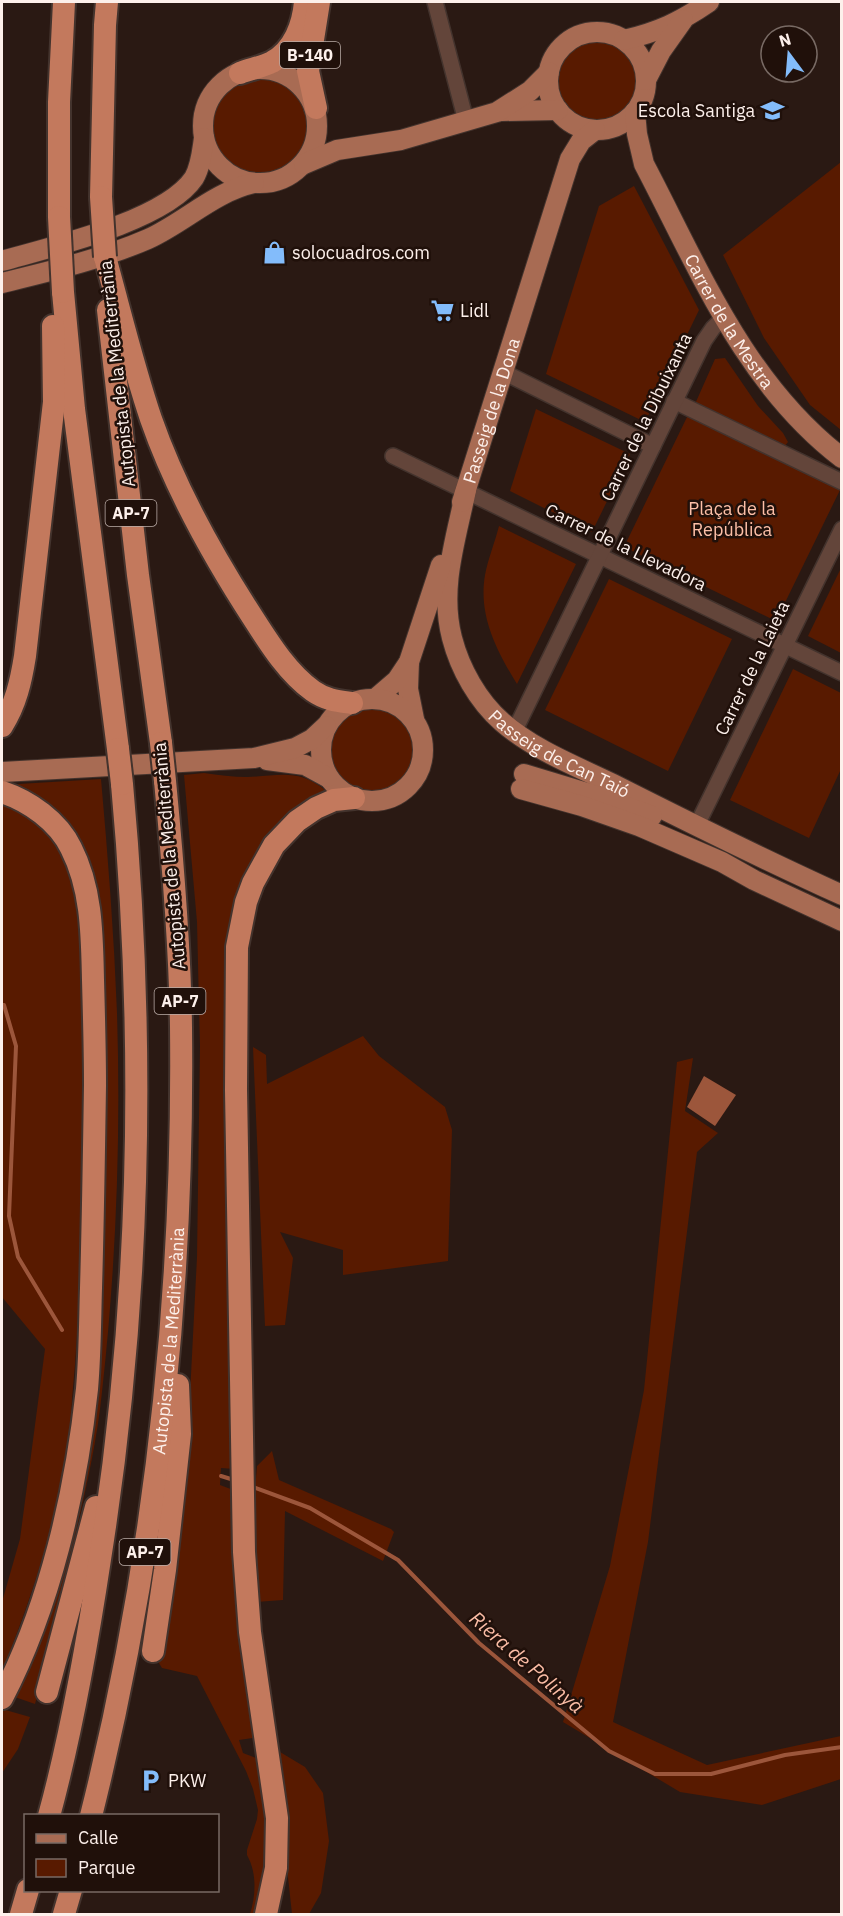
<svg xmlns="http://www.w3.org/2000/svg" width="843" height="1916" font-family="'IBM Plex Sans',sans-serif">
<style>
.green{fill:#581a00}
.water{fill:#9c563b}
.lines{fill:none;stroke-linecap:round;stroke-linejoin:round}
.stream{stroke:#9c563b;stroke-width:4}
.minor-casing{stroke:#43332d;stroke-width:18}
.major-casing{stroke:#43332d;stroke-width:22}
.highway-casing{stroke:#43332d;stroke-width:26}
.minor{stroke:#63453a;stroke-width:15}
.major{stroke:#a86b53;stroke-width:20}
.highway{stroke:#c3795d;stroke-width:22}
.highway-bridge-casing{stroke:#43332d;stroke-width:26;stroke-linecap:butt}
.highway-bridge{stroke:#c3795d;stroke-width:22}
.labels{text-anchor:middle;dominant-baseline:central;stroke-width:5;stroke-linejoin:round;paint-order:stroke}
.shield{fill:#20100a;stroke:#bbada8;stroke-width:1.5}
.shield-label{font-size:16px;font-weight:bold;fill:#fdf0eb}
.poi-label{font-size:18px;fill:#fdf0eb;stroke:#20100a;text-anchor:start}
.street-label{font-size:18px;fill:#fdf0eb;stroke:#20100a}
.park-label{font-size:18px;fill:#fdbfa7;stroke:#20100a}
.water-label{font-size:20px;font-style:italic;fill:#fabca5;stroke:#20100a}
</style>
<rect width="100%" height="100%" fill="#2a1913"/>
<!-- green -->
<g class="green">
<circle cx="597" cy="81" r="49"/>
<circle cx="260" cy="127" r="57"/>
<polygon points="841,162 841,430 810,405 764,338 723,255"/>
<polygon points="634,186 699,310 645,422 546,374 599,206"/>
<polygon points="725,358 758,406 783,433 788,442 784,447 695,404 715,359"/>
<polygon points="536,409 630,454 592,532 510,491"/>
<polygon points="688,415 840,490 776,621 624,547"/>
<path d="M 499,526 L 576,564 L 517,684 C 497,651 478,616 485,575 C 488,559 495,542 499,526 Z"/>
<polygon points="841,568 841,653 808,636"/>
<polygon points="609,579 732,639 668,771 545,710"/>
<polygon points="793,669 841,693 841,769 809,838 730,800"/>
<circle cx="371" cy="751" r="42"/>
<path d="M 204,773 C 218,775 233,777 247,777 C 279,776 298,768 325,790 L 326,795 L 242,892 L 235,1469 L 221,1468 L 220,1485 L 236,1491 L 259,1737 L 239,1740 L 243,1753 L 256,1758 L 262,1754 L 273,1849 L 258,1914 L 250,1914 C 256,1895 257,1873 247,1855 L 247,1850 L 257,1819 L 258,1810 L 253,1789 L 246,1771 L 197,1676 L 162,1668 L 157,1660 L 188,1434 L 197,1257 L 200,1046 L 197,922 L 184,775 Z"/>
<path d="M 101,779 C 108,857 114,935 117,1013 C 121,1139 116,1267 102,1392 C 96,1451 81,1510 68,1567 C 58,1613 48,1659 35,1704 L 9,1695 L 93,1396 L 83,855 L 2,785 Z"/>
<path d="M 2,805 C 30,812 56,838 67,865 C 79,892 80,925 81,955 C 85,1025 84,1095 82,1165 C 80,1243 80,1321 72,1399 C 71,1417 70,1435 67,1453 C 55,1529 30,1601 2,1672 L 2,1602 L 20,1539 L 45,1349 L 2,1297 Z"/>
<polygon points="363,1036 379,1056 445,1107 452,1130 448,1261 343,1275 343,1250 280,1232 293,1258 285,1325 265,1326 253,1047 266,1055 267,1084"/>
<polygon points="693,1058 685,1111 718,1133 697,1152 648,1542 613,1722 707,1765 841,1736 841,1779 762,1805 680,1792 563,1722 610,1566 644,1390 677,1062"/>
<polygon points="272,1451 279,1480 391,1529 394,1532 383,1561 285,1511 283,1600 256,1602 253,1515 257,1466"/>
<polygon points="2,1709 30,1717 18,1749 2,1773"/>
<polygon points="280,1752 305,1767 323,1793 329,1841 321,1893 309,1914 292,1914 287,1868 289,1814"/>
</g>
<!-- water -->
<polygon class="water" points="704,1076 736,1095 715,1126 687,1107"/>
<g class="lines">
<!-- stream -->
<g class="stream">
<polyline points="2,1005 4,1005 16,1046 9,1216 18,1257 62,1330"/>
<polyline points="221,1476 234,1480"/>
<polyline points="250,1486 310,1508 398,1560 479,1643 609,1751 655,1774 711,1774 785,1755 842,1747"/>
</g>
<defs>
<g id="minor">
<polyline points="435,2 466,121"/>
<polyline points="503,372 653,446"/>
<polyline points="674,401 842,482"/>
<polyline points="393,456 842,673"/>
<polyline points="514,732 704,341 713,328 724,317"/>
<polyline points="697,825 842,529"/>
</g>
<g id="major">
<circle cx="597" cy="81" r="49"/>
<path d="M 624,40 C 658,32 680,22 709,2"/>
<circle cx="260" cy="126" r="57"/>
<polyline points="646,80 661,51 683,20"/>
<polyline points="502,111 558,110"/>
<path id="s1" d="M 635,112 L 637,134 L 644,164 C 699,269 745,384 842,458"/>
<polyline points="304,164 337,150 401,140 497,112 530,91 549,72"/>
<path d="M 2,261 C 51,247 165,221 194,178 C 201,166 202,151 204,138"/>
<path d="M 2,283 C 51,271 102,259 148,239 C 185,222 214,192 254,183"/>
<path id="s2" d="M 466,490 C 456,539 439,588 452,638 C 460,669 478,701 502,722 C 534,750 576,766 613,784 C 688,822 765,860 842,895"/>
<path id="s3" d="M 462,502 L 570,159 L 581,141 L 595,130"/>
<polyline points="409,662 408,689 414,719"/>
<polyline points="376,698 397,680 409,662 441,565"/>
<circle cx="372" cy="750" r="51"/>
<polyline points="267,760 305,765 327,777"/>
<polyline points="2,772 254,758 295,748 312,739 326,726"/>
<polyline points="524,774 587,793 652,816"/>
<polyline points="521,789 582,806 639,826 722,862 754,880 842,921"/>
</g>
<g id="highway">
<path d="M 240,73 C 250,69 262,67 272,62 C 294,50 303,25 305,2"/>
<polyline points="316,108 308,71 319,2"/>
<polyline points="101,197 105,25 107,2"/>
<polyline points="59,217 59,102 64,2"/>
<path d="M 105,257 C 120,311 133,366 151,419 C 176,491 214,558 255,621 C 271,646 289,674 313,691 C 326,700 337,701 352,703"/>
<polyline points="63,292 74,409 118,749"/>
<polyline points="108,310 138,575 161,743"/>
<path d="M 2,726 C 16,704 21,681 25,656 L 54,402 L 53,326"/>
<path d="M 2,792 C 29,801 58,821 71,848 C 92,889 92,935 93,980 C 94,1015 95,1050 95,1085 C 94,1153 93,1220 91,1288 C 90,1321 90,1355 87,1389 C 76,1491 50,1606 2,1698"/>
<polyline points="153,1651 165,1570 180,1434 178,1385"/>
<polyline points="47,1692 96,1507"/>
<path d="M 49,1816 C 72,1732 87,1645 100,1559 C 141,1301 146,1044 122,784"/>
<path id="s4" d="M 91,1816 C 156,1557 184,1293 181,1027 C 180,945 173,863 165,781"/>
<polyline points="21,1914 28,1890"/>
<polyline points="64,1914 71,1890"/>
<polyline points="266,1914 276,1868 277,1818 250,1632 244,1552 236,1090 237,947 246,902 253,883 274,845 297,821 316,808 334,800 354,798"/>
</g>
</defs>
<!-- minor casing -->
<use href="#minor" class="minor-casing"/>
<!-- major casing -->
<use href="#major" class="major-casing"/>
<!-- highway casing -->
<use href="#highway" class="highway-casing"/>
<!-- minor -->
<use href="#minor" class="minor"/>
<!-- major -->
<use href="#major" class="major"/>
<!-- highway -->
<use href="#highway" class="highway"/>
<defs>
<g id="highway-bridge">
<polyline points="101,197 105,257"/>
<polyline points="59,217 63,292"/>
<polyline points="161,743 165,781"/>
<polyline points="118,749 122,784"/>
</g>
</defs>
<!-- highway-bridge casing -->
<use href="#highway-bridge" class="highway-bridge-casing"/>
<!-- highway-bridge -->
<use href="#highway-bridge" class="highway-bridge"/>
</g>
<!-- icons -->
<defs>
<symbol id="school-bare" viewBox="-9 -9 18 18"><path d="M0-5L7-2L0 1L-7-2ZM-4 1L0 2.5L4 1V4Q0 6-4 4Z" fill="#83bcfb" stroke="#20100a" stroke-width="2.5" paint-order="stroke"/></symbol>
<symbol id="shop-bare" viewBox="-9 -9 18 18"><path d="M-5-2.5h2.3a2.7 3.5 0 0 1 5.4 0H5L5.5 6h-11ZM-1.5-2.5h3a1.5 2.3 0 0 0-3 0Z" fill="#83bcfb" stroke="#20100a" stroke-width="2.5" paint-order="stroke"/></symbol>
<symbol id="supermarket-bare" viewBox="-9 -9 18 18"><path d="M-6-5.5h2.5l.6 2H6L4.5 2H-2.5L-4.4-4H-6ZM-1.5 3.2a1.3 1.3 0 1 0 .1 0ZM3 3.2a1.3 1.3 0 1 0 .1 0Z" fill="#83bcfb" stroke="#20100a" stroke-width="2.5" paint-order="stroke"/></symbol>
<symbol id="parking-bare" viewBox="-9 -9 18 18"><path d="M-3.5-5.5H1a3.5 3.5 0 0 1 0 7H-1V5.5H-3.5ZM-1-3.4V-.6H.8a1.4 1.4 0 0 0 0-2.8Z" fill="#83bcfb" stroke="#20100a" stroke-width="2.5" paint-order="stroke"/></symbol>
</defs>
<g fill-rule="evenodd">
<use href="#school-bare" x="756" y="94" width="33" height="33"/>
<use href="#shop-bare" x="258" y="236" width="33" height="33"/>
<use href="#supermarket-bare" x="426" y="294" width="33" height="33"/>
<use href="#parking-bare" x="134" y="1764" width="33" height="33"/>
</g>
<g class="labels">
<!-- shield labels -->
<g class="shield">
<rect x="280" y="42" width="60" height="26" rx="4.5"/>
<rect x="105.5" y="500" width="51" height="26" rx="4.5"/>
<rect x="154.5" y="988" width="51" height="26" rx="4.5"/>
<rect x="119.5" y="1539" width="51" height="26" rx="4.5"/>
</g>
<g class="shield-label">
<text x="310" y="55">B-140</text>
<text x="131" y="513">AP-7</text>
<text x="180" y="1001">AP-7</text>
<text x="145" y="1552">AP-7</text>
</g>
<!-- poi labels -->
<g class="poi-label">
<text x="755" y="110" text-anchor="end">Escola Santiga</text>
<text x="292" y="252">solocuadros.com</text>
<text x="460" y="310">Lidl</text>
<text x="168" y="1780">PKW</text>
</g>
<!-- street labels -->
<g class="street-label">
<text stroke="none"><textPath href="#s1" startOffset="232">Carrer de la Mestra</textPath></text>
<text transform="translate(117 374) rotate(-96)">Autopista de la Mediterrània</text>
<text stroke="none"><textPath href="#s3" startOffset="96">Passeig de la Dona</textPath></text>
<text transform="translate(646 417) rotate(-64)">Carrer de la Dibuixanta</text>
<text transform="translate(626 547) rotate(26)">Carrer de la Llevadora</text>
<text transform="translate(752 668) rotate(-64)">Carrer de la Laieta</text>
<text stroke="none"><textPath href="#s2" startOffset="315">Passeig de Can Taió</textPath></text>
<text transform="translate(169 856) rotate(-95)">Autopista de la Mediterrània</text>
<text stroke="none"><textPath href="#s4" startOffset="482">Autopista de la Mediterrània</textPath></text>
</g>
<!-- park labels -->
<g class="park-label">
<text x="732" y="508">Plaça de la<tspan x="732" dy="21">República</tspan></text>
</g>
<!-- water labels -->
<g class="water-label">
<text transform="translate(527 1662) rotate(41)">Riera de Polinyà</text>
</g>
</g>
<!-- border -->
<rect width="843" height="1916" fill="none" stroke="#fdf0eb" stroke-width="6"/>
<!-- legend -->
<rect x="24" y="1814" width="195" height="78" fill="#20100a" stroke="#786a64" stroke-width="1.5"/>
<rect x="36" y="1834" width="30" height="9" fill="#a86b53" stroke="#786a64" stroke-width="1.5"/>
<text x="78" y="1844" font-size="18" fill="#fdf0eb">Calle</text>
<rect x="36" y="1859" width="30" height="18" fill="#581a00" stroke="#786a64" stroke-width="1.5"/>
<text x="78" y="1874" font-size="18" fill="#fdf0eb">Parque</text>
<!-- north arrow -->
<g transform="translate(789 54) rotate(344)"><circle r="28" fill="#20100a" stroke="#786a64" stroke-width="1.5"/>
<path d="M0-4.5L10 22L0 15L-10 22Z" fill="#83bcfb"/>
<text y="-9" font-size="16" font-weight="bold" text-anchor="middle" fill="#fdf0eb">N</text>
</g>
</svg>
